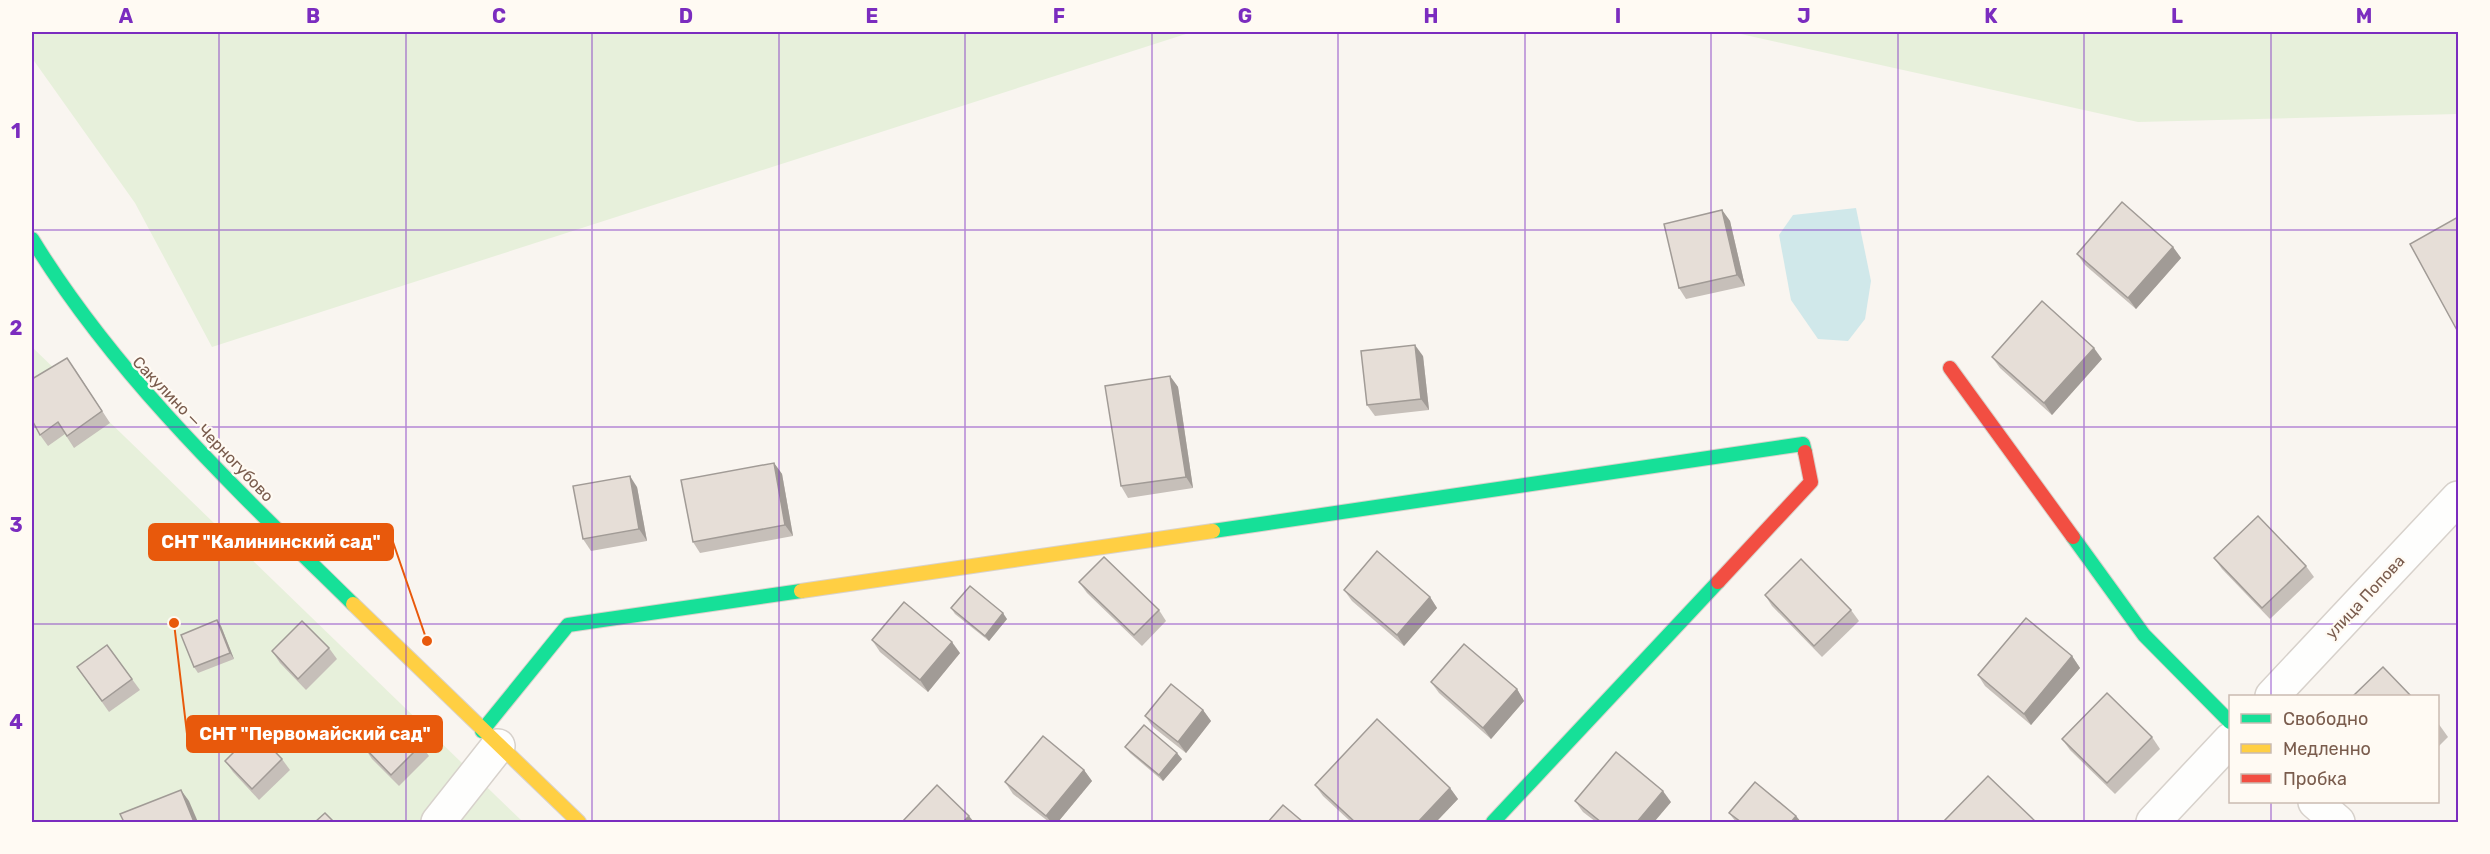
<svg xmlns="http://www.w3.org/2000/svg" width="2490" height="854" font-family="Rubik,sans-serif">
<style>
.green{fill:#e7f0db}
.water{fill:#d0e8ea}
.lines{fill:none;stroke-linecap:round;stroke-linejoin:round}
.street-casing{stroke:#d7d1cb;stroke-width:36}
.fast-casing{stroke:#d9d2cb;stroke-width:16}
.slow-casing{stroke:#d9d2cb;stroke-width:16}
.jam-casing{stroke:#d9d2cb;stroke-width:16}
.street{stroke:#fefefd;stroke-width:33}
.fast{stroke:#16e098;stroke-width:14}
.slow{stroke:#ffcf43;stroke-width:14}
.jam{stroke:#f24e42;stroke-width:14}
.wall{fill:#c6bfb9}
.shaded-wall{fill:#a19b96}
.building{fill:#e6ded7;stroke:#a19b96;stroke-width:1.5}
.grid{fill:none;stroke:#7b2cbf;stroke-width:1.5;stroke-opacity:0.55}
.labels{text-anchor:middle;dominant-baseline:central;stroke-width:4.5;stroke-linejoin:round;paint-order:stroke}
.street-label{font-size:16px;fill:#7a5c4d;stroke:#fffaf3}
.leader{fill:none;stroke:#e8590c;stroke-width:2}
.callout-dot{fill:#e8590c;stroke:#fffaf3;stroke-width:2}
.callout{fill:#e8590c;stroke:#e8590c;stroke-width:2}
.callout-label{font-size:18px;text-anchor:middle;font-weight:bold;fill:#fff}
.neatline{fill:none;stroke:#7b2cbf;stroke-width:2}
.grid-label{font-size:20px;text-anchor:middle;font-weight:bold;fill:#7b2cbf}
</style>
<rect width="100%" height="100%" fill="#f9f5f0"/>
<!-- green -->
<g class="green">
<polygon points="32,32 1192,32 212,347 135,203 32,58"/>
<polygon points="1732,32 2458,32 2458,114 2138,122"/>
<polygon points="32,347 523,822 32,822"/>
</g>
<!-- water -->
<polygon class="water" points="1856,208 1871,281 1865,319 1848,341 1818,339 1791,300 1779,235 1793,215"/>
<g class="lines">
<defs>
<g id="street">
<polyline points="2272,696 2458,498"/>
<polyline points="2315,802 2338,822"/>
<polyline points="438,822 498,746"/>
<polyline points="2153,822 2230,740"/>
</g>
<g id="fast">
<path d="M 32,239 C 118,379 237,490 353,604"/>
<polyline points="1213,531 1803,444 1805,452"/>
<polyline points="2073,537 2144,635 2230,722"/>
<polyline points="482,731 568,625 801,591"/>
<polyline points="1493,822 1718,582"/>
</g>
<g id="slow">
<polyline points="801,591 1213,531"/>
<polyline points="353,604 579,822"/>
</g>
<g id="jam">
<polyline points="1950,368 2073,537"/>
<polyline points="1718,582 1811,482 1805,452"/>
</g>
</defs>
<!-- street casing -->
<use href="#street" class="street-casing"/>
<!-- fast casing -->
<use href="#fast" class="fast-casing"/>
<!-- slow casing -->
<use href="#slow" class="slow-casing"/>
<!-- jam casing -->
<use href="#jam" class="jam-casing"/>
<!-- street -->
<use href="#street" class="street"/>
<!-- fast -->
<use href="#fast" class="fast"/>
<!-- slow -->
<use href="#slow" class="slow"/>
<!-- jam -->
<use href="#jam" class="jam"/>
</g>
<!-- wall -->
<g class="wall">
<polygon points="1722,210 1730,221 1745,286 1686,299 1679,288"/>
<polygon points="2173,247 2181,258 2136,309 2085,265 2077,254"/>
<polygon points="1423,356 1429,410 1375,416 1367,405"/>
<polygon points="1992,357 2102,359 2052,415 2000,368"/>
<polygon points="75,369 110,423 74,448 65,434 48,446 40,435"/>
<polygon points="1170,376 1178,387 1193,488 1128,498 1121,486"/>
<polygon points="774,463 782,474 793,536 700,553 693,542"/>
<polygon points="637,487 647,541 591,551 583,539"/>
<polygon points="2214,558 2306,566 2314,577 2270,619 2222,569"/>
<polygon points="1079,582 1159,610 1166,621 1142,646 1087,593"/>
<polygon points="1344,590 1430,597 1437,608 1404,646 1352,601"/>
<polygon points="1765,595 1851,610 1859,621 1822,657 1772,606"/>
<polygon points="951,608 1007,619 989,641 955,614"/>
<polygon points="217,620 221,626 234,659 198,673 194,667"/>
<polygon points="872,640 960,653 928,692 880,652"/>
<polygon points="107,645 140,690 109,712 77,667"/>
<polygon points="329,648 337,659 306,690 280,663 272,651"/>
<polygon points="2072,656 2080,668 2031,725 1985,686 1978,675"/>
<polygon points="1431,682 1517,689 1524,701 1491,739 1439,693"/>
<polygon points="1203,710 1211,721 1186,753 1153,727 1145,716"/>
<polygon points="2438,723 2448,737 2438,747"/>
<polygon points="2152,737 2160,749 2115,794 2070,750 2062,739"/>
<polygon points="421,745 429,756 399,786 372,759 364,747"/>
<polygon points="1125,747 1182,759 1163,781 1130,753"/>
<polygon points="282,759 290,770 259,800 233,772 225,761"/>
<polygon points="1084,770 1092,781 1058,822 1049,822 1013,794 1005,782"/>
<polygon points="1315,785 1450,788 1458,799 1436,822 1351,822 1323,796"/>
<polygon points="1575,801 1671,802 1654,822 1596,822 1583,812"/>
<polygon points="1729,813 1796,816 1801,822 1736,822"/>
</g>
<!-- shaded-wall -->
<g class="shaded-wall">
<polygon points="1722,210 1730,221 1745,286 1737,275"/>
<polygon points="2173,247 2181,258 2136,309 2128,298"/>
<polygon points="1415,345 1423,356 1429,410 1421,399"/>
<polygon points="2094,348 2102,359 2052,415 2044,403"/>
<polygon points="1170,376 1178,387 1193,488 1186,477"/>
<polygon points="774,463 782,474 793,536 785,525"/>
<polygon points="630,476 637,487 647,541 639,529"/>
<polygon points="1430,597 1437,608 1404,646 1397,635"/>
<polygon points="1003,613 1007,619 989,641 985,636"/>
<polygon points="217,620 221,626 234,659 230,653"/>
<polygon points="952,642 960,653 928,692 920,680"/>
<polygon points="2072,656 2080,668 2031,725 2024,714"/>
<polygon points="1517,689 1524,701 1491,739 1483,728"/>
<polygon points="1203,710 1211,721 1186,753 1178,742"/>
<polygon points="1177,753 1182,759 1163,781 1159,775"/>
<polygon points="1084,770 1092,781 1058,822 1051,822 1046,816"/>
<polygon points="1450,788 1458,799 1436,822 1418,822"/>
<polygon points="181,790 189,801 198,822 194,822"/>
<polygon points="1663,791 1671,802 1654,822 1637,822"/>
<polygon points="969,816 974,822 963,822"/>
<polygon points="1796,816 1801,822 1791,822"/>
</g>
<!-- building -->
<g class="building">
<polygon points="2122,202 2173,247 2128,298 2077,254"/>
<polygon points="1722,210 1737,275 1679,288 1664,224"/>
<polygon points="2458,217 2458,332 2410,244"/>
<polygon points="2042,301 2094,348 2044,403 1992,357"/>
<polygon points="1415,345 1421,399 1367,405 1361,351"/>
<polygon points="67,358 102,411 67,436 58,422 40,435 32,420 32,379"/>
<polygon points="1170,376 1186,477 1121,486 1105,386"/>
<polygon points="774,463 785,525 693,542 681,480"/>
<polygon points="630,476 639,529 583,539 573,486"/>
<polygon points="2258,516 2306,566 2262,608 2214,558"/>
<polygon points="1377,551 1430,597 1397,635 1344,590"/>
<polygon points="1104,557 1159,610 1134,635 1079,582"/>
<polygon points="1801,559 1851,610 1814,646 1765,595"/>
<polygon points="970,586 1003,613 985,636 951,608"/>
<polygon points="904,602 952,642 920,680 872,640"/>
<polygon points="2026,618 2072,656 2024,714 1978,675"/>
<polygon points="217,620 230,653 194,667 181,635"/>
<polygon points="302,621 329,648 298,679 272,651"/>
<polygon points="1464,644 1517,689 1483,728 1431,682"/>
<polygon points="107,645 132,679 102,701 77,667"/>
<polygon points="2383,667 2411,696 2353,696"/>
<polygon points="1171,684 1203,710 1178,742 1145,716"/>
<polygon points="2107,693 2152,737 2107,783 2062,739"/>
<polygon points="395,718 421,745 391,775 364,747"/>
<polygon points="1377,719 1450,788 1418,822 1355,822 1315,785"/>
<polygon points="1144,725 1177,753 1159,775 1125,747"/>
<polygon points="255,731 282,759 252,789 225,761"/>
<polygon points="1043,736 1084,770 1046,816 1005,782"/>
<polygon points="1616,752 1663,791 1637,822 1601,822 1575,801"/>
<polygon points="1988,776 2036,822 1945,822 1944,821"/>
<polygon points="1755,782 1796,816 1791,822 1741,822 1729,813"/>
<polygon points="937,785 969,816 963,822 902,822"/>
<polygon points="181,790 194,822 124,822 120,814"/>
<polygon points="1283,805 1303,822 1268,822"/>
<polygon points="325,813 334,822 315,822"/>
</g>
<!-- grid -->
<path class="grid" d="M 219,32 L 219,822M 406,32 L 406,822M 592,32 L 592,822M 779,32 L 779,822M 965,32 L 965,822M 1152,32 L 1152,822M 1338,32 L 1338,822M 1525,32 L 1525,822M 1711,32 L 1711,822M 1898,32 L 1898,822M 2084,32 L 2084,822M 2271,32 L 2271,696M 32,230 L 2458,230M 32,427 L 2458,427M 32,624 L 2458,624M 2271,802 L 2271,822"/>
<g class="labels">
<!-- street labels -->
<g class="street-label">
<text transform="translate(203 429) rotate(46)">Сакулино — Черногубово</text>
<text transform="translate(2365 597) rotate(-47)">улица Попова</text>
</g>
</g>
<!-- callouts -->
<path class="leader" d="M427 641L393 542M174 623L187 734"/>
<g class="callout-dot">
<circle cx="427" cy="641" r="6"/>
<circle cx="174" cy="623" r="6"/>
</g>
<g class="callout">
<rect x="149" y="524" width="244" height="36" rx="6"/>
<rect x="187" y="716" width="255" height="36" rx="6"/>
</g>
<g class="callout-label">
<text x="271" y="548">СНТ "Калининский сад"</text>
<text x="315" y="740">СНТ "Первомайский сад"</text>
</g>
<!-- border -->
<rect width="2490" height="854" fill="none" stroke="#fffaf3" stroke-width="66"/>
<!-- legend -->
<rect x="2229" y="695" width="210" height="108" fill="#fffaf3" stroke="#cabbb1" stroke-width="1.5"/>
<rect x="2241" y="714" width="30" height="9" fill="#16e098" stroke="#cabbb1" stroke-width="1.5"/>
<text x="2283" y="725" font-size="18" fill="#7a5c4d">Свободно</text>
<rect x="2241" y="744" width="30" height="9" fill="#ffcf43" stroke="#cabbb1" stroke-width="1.5"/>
<text x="2283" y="755" font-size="18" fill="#7a5c4d">Медленно</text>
<rect x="2241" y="774" width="30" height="9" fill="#f24e42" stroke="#cabbb1" stroke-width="1.5"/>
<text x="2283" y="785" font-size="18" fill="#7a5c4d">Пробка</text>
<rect x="33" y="33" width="2424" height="788" class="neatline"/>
<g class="grid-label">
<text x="126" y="23">A</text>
<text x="313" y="23">B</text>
<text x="499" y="23">C</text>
<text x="686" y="23">D</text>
<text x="872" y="23">E</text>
<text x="1059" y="23">F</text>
<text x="1245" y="23">G</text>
<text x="1431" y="23">H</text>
<text x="1618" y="23">I</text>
<text x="1804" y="23">J</text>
<text x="1991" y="23">K</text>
<text x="2177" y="23">L</text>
<text x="2364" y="23">M</text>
<text x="16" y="138">1</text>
<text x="16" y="335">2</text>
<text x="16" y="532">3</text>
<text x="16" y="729">4</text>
</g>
</svg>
